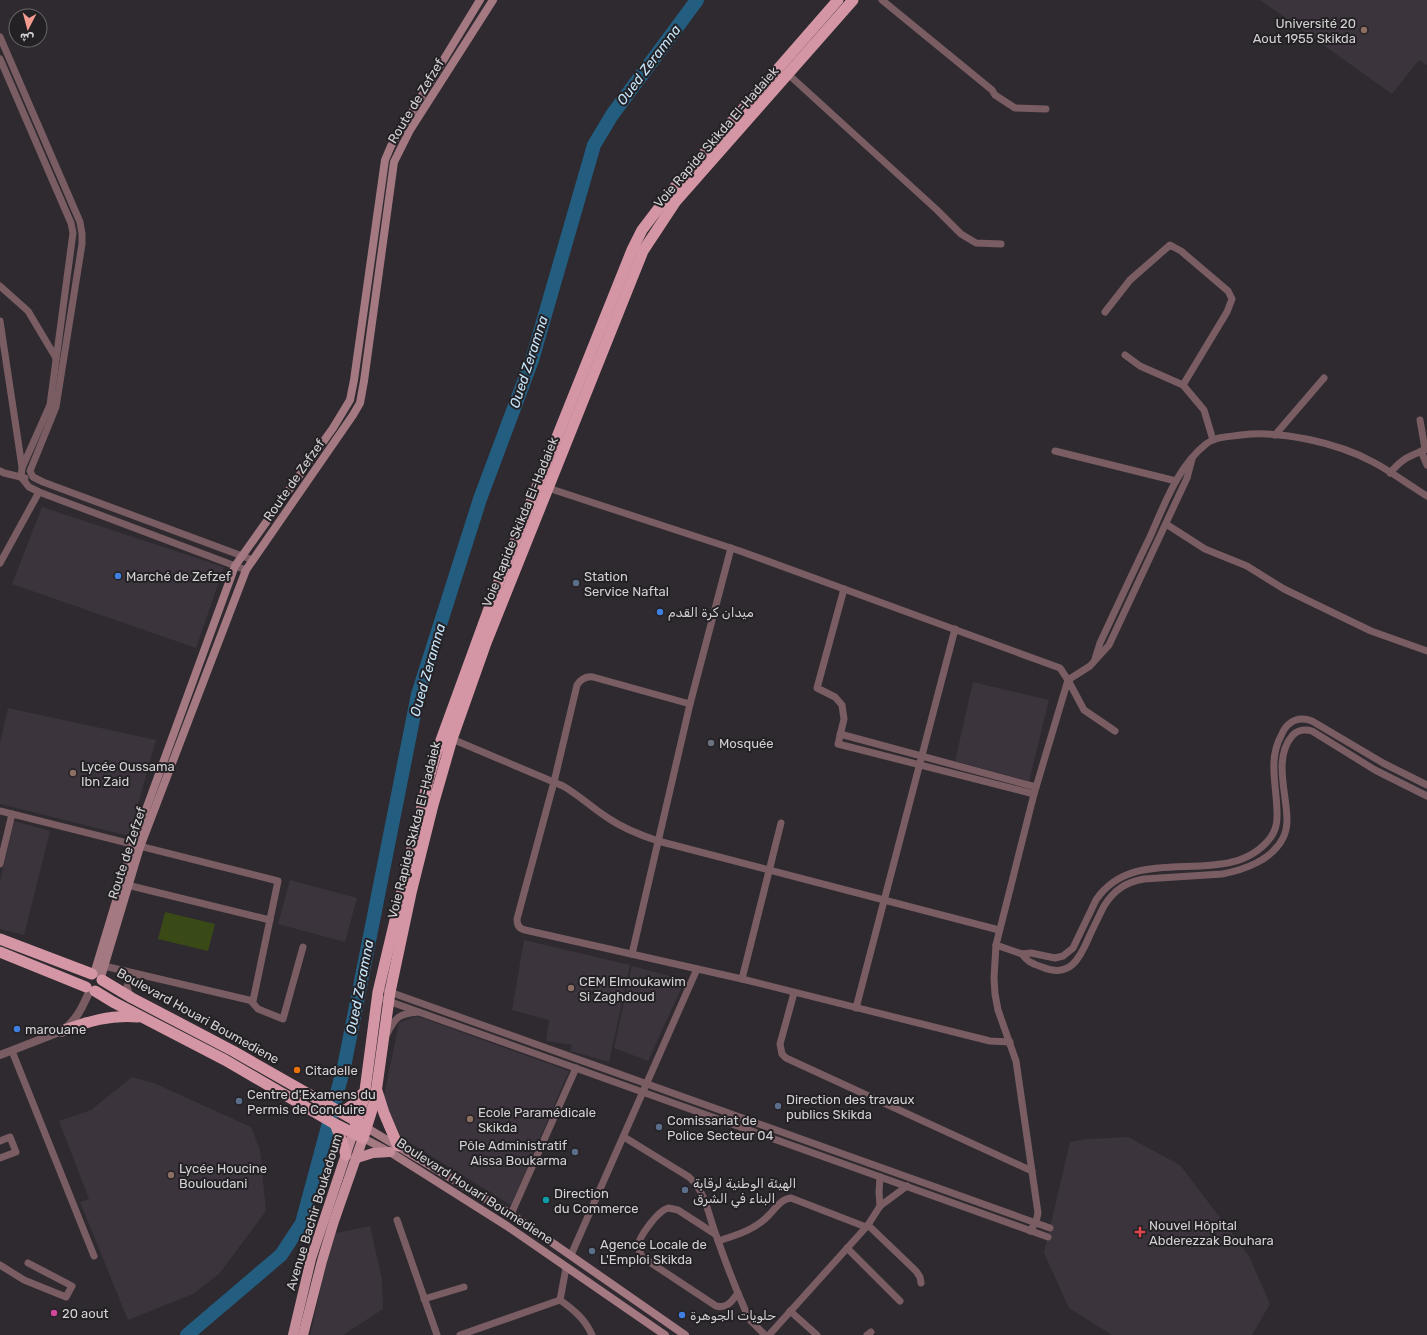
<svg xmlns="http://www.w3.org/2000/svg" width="1427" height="1335" font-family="Rubik,Vazirmatn,sans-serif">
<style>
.built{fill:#3b343d}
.green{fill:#394a16}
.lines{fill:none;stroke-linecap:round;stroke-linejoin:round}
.river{stroke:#235d80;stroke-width:14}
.minor{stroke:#795d63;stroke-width:7}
.tertiary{stroke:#795d63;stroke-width:8}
.secondary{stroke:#a47982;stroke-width:8}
.primary{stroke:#c58d99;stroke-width:10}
.trunk{stroke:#d496a4;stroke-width:11}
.education-dot{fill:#8d6e63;stroke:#242125;stroke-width:1.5}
.shop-dot{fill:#3f7fe0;stroke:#242125;stroke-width:1.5}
.service-dot{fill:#5c6f8a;stroke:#242125;stroke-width:1.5}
.worship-dot{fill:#6b7280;stroke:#242125;stroke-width:1.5}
.food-dot{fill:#e8710a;stroke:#242125;stroke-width:1.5}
.culture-dot{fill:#0f9aa8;stroke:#242125;stroke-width:1.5}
.health-dot{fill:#e0444e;stroke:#242125;stroke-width:1.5}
.hotel-dot{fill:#d1479c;stroke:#242125;stroke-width:1.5}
.labels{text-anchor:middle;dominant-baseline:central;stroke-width:4;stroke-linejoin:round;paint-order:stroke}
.poi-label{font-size:13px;fill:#d2d0d3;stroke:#242125;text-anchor:start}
.street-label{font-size:13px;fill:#d2d0d3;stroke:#242125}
.water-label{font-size:14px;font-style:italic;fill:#c5e5fb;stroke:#242125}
</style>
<rect width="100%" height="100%" fill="#2e2a2f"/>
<!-- built -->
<g class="built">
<polygon points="1260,0 1427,0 1427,65 1419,60 1392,94"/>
<polygon points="42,507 224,567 196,648 12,584"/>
<polygon points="973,682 1049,700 1029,781 955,761"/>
<polygon points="8,708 156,740 129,836 0,804 0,743"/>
<polygon points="14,821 50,831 24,935 0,929 0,882"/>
<polygon points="290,880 357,898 345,942 278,924"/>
<polygon points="524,940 630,965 609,1062 570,1051 572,1045 546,1041 549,1020 512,1010"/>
<polygon points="632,966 685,980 648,1061 614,1048"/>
<polygon points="417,1016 569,1071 511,1205 402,1138 383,1100 399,1023"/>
<polygon points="132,1077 156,1084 251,1127 260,1150 266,1211 219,1274 193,1294 128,1320 80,1202 89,1199 59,1121 91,1110"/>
<polygon points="1128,1137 1180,1165 1249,1256 1270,1304 1252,1335 1112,1335 1069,1308 1044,1253 1070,1142 1087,1139"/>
<polygon points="370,1226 382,1279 383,1309 343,1335 310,1335 326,1265 336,1233"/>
</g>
<!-- green -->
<polygon class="green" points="165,912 215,924 208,951 158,939"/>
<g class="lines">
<!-- river -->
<polyline class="river" points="187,1335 281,1255 302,1223 344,1067 418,694 480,499 532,360 594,145 612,115 697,0"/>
<!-- minor -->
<g class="minor">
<polyline points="882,0 992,90 995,95 1015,108 1046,109"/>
<polyline points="0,37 80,222 82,234 82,244 56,407 30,471 33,477 43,482 253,560"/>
<polyline points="0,59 71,223 73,233 50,405 22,468 21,477 29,487 39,492 246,570"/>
<polyline points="788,74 937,210 961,234 976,243 1001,244"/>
<polyline points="0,286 28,311 56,358"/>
<polyline points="1105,312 1130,280 1170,245 1181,251 1228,291 1232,299 1227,312 1183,385"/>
<polyline points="0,321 22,467"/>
<polyline points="1125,355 1140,366 1183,385 1204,410 1213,440"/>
<polyline points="1420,420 1425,449"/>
<polyline points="1275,435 1324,378"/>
<polyline points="1055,451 1176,481"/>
<polyline points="1421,451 1427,465"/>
<polyline points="0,471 4,473 25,478"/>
<path d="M 1390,473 C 1403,458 1409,456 1427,449"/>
<polyline points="545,487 740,551 1060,668 1068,680 1084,710 1115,731"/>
<polyline points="1166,524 1205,549 1247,566 1284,589 1371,631 1427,651"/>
<polyline points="0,563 39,492"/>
<polyline points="844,589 817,688 835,697 842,705 844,719 838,744 1034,794"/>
<path d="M 1095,659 L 1100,643 C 1116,609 1132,574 1149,539 C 1164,506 1177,467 1206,444 C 1216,436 1229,437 1241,435 C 1281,430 1338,443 1373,462 C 1392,472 1409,485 1427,496"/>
<path d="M 690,704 L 593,677 C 586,676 581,679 577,685 L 554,782 L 517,919 C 517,925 519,929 525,930 L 742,979 L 990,1041 L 1010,1042"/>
<polyline points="840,734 1036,787"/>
<path d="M 452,739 L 563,786 C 579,795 592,808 608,818 C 624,829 640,835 658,841 L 999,930"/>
<polyline points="0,811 278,881 253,1001 104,966 100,967"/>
<polyline points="0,864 12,814"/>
<polyline points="123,884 270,920"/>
<path d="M 996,945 L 1022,954 L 1031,953 L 1055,958 L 1063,956 L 1073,948 L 1096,900 C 1138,838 1228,894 1271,837 C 1275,831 1277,824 1277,817 C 1278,790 1267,761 1281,736 C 1283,731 1285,727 1289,724 C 1296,718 1304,718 1312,721 L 1383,763 L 1427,785"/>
<polyline points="632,954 690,704 731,548"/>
<path d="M 1022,954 C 1027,962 1034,964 1042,967 C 1070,979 1080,958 1089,937 C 1094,926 1099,916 1104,906 C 1114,890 1126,882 1144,879 L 1222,874 C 1244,870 1272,860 1283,838 C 1286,832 1287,826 1287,820 C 1287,793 1273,759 1292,736 C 1297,730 1305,729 1312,731 L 1375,770 L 1427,796"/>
<polyline points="742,979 781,823"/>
<polyline points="387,991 1050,1228"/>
<polyline points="794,993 780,1044 782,1054 786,1058 1032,1171"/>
<polyline points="130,996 127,987 129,979 140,975"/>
<polyline points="377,997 1048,1237"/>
<polyline points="251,1001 258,1009 283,1019 303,947"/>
<polyline points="856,1008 955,629"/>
<path d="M 387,1034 C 396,1016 399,1014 418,1012"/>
<polyline points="12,1051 94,1256"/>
<path d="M 624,1137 L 689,1177 C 706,1192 708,1214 716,1235 C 725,1261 735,1287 746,1312 L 750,1320 L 765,1335"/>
<polyline points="0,1141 10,1137 16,1152 0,1158"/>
<polyline points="880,1177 879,1192 880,1206"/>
<polyline points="511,1214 576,1068"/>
<polyline points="397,1220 437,1335"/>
<polyline points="868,1225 916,1271 920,1277 921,1283"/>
<polyline points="1030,1231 1036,1222 1038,1213 1016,1061 998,1010 995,994 994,978 996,945 1034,794 1068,680 1090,666 1109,645 1187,478 1192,459"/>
<path d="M 715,1234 L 678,1210 L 668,1208 C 658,1211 638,1237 638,1247 L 642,1257 L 716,1306 C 727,1309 732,1301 738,1293"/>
<path d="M 718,1241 C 737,1235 755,1230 769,1215 C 776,1208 781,1199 791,1198 L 866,1227"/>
<polyline points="847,1248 900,1301"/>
<polyline points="571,1255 697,969"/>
<polyline points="0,1265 24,1280 66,1297 72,1286 28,1263"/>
<polyline points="424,1299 464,1287"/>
<path d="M 560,1300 C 574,1310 585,1319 592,1335"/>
<polyline points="790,1311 817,1335"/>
<polyline points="460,1335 560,1300 566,1268"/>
<polyline points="769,1335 868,1225 880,1206 907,1186"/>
<polyline points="867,1335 871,1332"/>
</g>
<!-- tertiary -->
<path class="tertiary" d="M 0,1055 L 62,1031 C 77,1020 83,1006 90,990"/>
<!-- secondary -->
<g class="secondary">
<polyline points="94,974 133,845 235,566 333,428 350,400 354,380 385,160 391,146 480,0"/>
<polyline points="101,977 140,847 246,570 353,415 360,403 364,381 394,162 410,130 493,0"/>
<polyline points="367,1128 511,1214 685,1335"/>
<polyline points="363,1138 390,1152 507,1226 665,1335"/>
</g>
<!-- primary -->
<g class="primary">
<polyline points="357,1158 373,1153 390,1152"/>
<polyline points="293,1335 311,1259 353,1133"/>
<polyline points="303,1335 322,1261 334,1221 363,1138"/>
</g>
<!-- trunk -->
<g class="trunk">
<polyline points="0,939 92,974"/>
<polyline points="0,952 86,987"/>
<polyline points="102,980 132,998 233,1051 363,1125"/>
<polyline points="95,991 113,1002 225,1060 335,1124 363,1138 375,1100 390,992 411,893 433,805 452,739 486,643 643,251 676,201 853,0"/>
<path d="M 62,1031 C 87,1022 111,1014 138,1017"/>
<polyline points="377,1091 384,1113 398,1146"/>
<path d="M 341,1112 C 350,1108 357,1103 362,1094"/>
<polyline points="335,1124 341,1139 346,1155"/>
<polyline points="353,1133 364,1098 378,992 428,781 436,754 498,584 632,250 642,230 674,188 838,0"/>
</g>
</g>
<!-- markers -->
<g class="education-dot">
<circle cx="1364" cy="30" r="4"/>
<circle cx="73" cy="773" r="4"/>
<circle cx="571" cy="988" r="4"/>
<circle cx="470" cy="1119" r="4"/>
<circle cx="171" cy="1175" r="4"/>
</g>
<g class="shop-dot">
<circle cx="118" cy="576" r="4"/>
<circle cx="660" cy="612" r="4"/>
<circle cx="17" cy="1029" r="4"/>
<circle cx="682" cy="1315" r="4"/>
</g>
<g class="service-dot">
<circle cx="576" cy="583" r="4"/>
<circle cx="239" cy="1101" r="4"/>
<circle cx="778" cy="1106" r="4"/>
<circle cx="659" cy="1127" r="4"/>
<circle cx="575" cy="1152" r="4"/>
<circle cx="685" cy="1190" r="4"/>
<circle cx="592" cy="1251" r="4"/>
</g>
<circle class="worship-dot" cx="711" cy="743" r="4"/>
<circle class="food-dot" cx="297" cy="1070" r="4"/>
<circle class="culture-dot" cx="546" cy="1200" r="4"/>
<path class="health-dot" d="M1138 1226h4v4h4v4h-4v4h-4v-4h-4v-4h4z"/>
<circle class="hotel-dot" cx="54" cy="1313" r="4"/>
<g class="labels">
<!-- poi labels -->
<g class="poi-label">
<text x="1356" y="23" text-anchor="end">Université 20<tspan x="1356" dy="15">Aout 1955 Skikda</tspan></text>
<text x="126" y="576">Marché de Zefzef</text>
<text x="584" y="576">Station<tspan x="584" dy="15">Service Naftal</tspan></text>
<text x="668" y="612">ميدان كرة القدم</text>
<text x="719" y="743">Mosquée</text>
<text x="81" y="766">Lycée Oussama<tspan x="81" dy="15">Ibn Zaid</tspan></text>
<text x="579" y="981">CEM Elmoukawim<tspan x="579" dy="15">Si Zaghdoud</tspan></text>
<text x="25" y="1029">marouane</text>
<text x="305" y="1070">Citadelle</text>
<text x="247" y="1094">Centre d'Examens du<tspan x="247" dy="15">Permis de Conduire</tspan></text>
<text x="786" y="1099">Direction des travaux<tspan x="786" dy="15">publics Skikda</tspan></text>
<text x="478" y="1112">Ecole Paramédicale<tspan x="478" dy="15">Skikda</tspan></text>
<text x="667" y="1120">Comissariat de<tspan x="667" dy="15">Police Secteur 04</tspan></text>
<text x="567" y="1145" text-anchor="end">Pôle Administratif<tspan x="567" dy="15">Aissa Boukarma</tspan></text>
<text x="179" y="1168">Lycée Houcine<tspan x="179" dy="15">Bouloudani</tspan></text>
<text x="693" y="1183">الهيئة الوطنية لرقابة<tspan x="693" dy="15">البناء في الشرق</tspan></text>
<text x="554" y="1193">Direction<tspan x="554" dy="15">du Commerce</tspan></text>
<text x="1149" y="1225">Nouvel Hôpital<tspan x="1149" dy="15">Abderezzak Bouhara</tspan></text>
<text x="600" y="1244">Agence Locale de<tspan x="600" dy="15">L'Emploi Skikda</tspan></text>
<text x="62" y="1313">20 aout</text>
<text x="690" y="1315">حلويات الجوهرة</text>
</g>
<!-- street labels -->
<g class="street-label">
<text transform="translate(416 101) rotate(-59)">Route de Zefzef</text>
<text transform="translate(716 137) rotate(-49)">Voie Rapide Skikda El-Hadaiek</text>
<text transform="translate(294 480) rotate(-55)">Route de Zefzef</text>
<text transform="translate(520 522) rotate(-68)">Voie Rapide Skikda El-Hadaiek</text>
<text transform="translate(414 830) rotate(-76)">Voie Rapide Skikda El-Hadaiek</text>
<text transform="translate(127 853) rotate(-72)">Route de Zefzef</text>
<text transform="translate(198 1016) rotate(29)">Boulevard Houari Boumediene</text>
<text transform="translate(475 1191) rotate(33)">Boulevard Houari Boumediene</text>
<text transform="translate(314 1212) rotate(-73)">Avenue Bachir Boukadoum</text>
</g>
<!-- water labels -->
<g class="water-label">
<text transform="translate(649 65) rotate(-53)">Oued Zeramna</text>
<text transform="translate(529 362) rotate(-72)">Oued Zeramna</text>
<text transform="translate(428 670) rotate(-74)">Oued Zeramna</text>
<text transform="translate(360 987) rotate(-79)">Oued Zeramna</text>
</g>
</g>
<!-- north arrow -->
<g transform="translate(28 28) rotate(186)"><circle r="19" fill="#242125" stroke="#6a676b"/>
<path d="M0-3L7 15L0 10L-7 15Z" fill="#f59c91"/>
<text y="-6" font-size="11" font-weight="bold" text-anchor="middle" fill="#d2d0d3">ش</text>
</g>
</svg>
